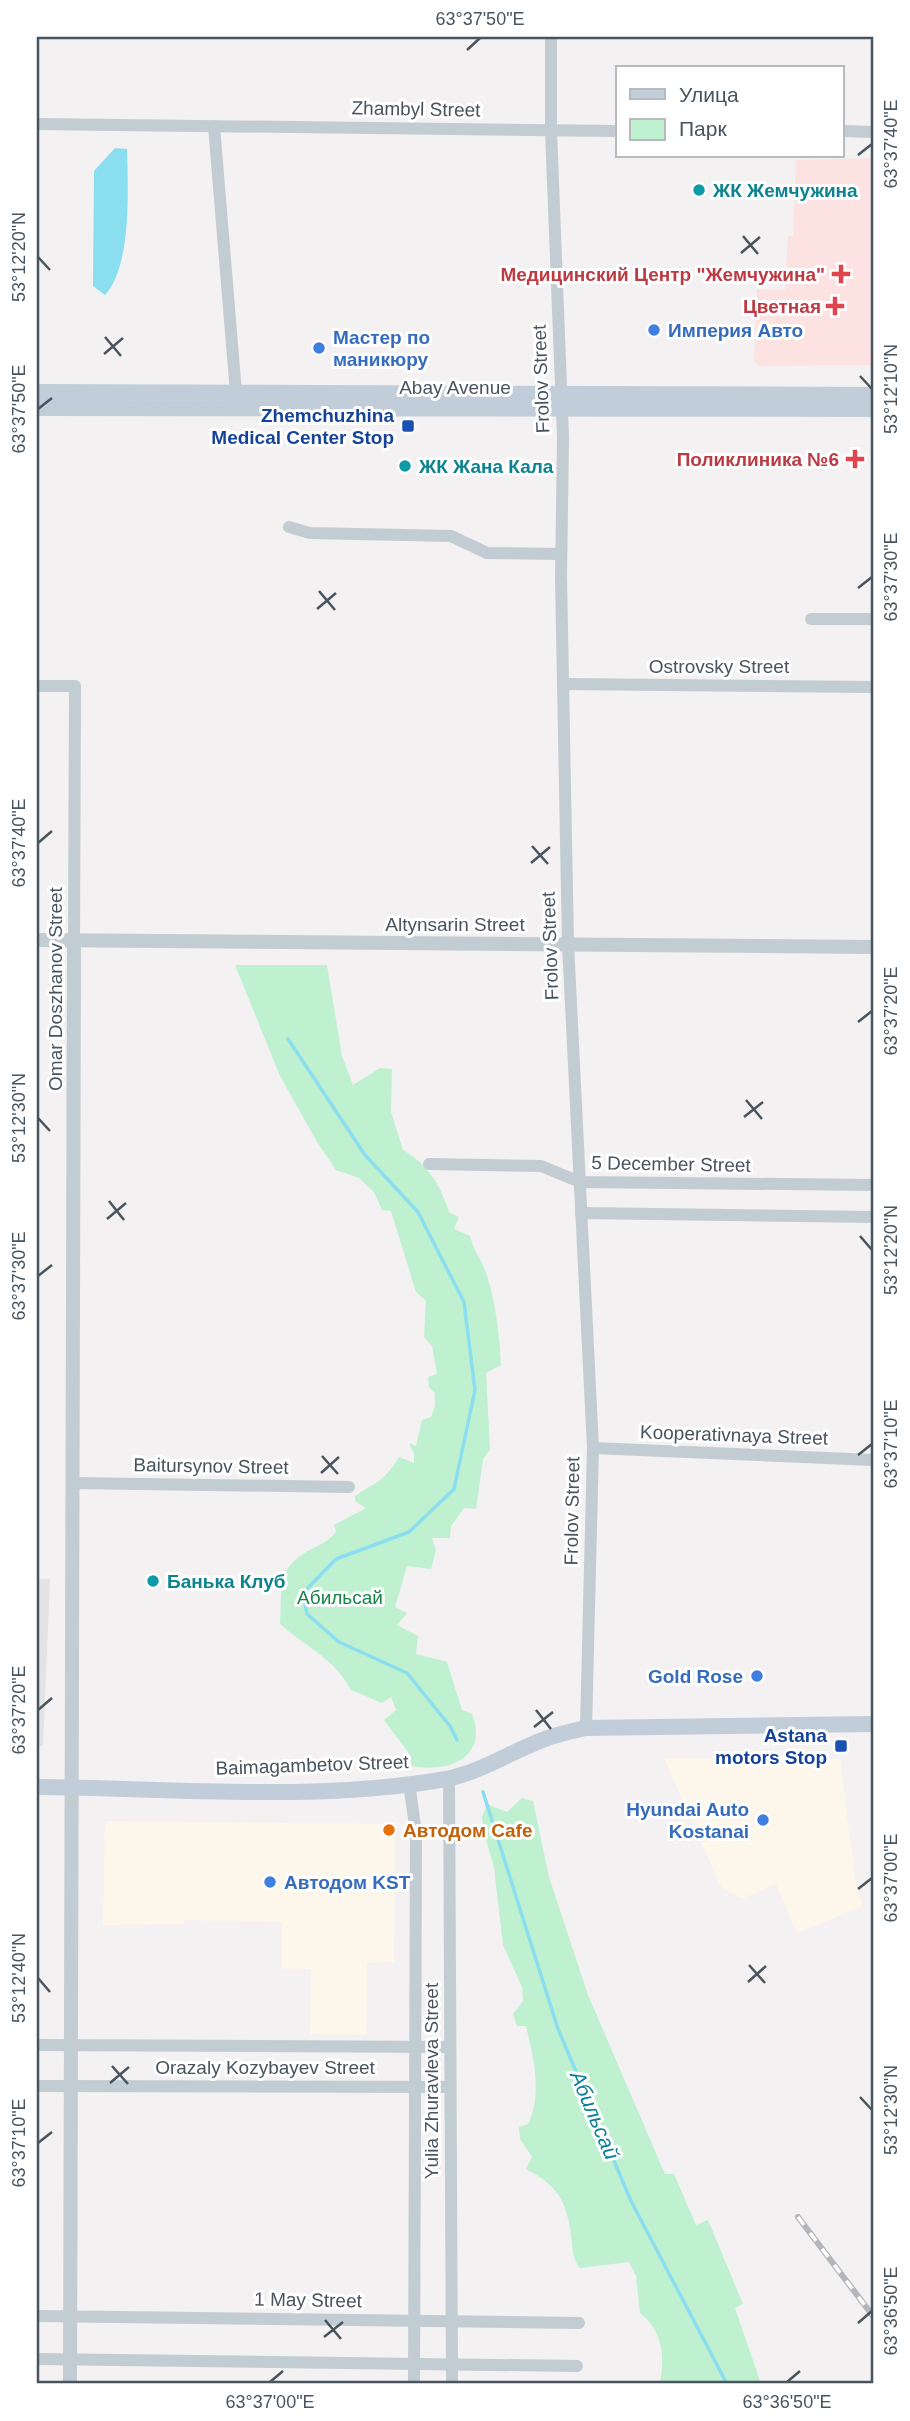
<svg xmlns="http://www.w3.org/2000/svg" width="910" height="2421" font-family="Arial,sans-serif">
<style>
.commercial{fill:#fdf7eb}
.education{fill:#e4e2e3}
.medical{fill:#fce3e2}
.green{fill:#bff1d0}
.water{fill:#8bdeef}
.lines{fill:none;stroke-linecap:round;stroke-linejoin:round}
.stream{stroke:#8bdeef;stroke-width:3.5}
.minor{stroke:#c1ccd3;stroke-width:12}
.tertiary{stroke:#c1ccd3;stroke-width:14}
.secondary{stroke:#c1cdd8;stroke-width:16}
.rail-casing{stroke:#b3b6bb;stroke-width:6}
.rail{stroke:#fff;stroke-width:3.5;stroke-dasharray:10;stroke-linecap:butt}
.ticks{fill:none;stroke:#48555f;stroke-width:2.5}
.culture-dot{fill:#0f9aa8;stroke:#fff;stroke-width:2.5}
.health-dot{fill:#e0444e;stroke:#fff;stroke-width:2.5}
.shop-dot{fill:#3f7fe0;stroke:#fff;stroke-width:2.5}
.transit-dot{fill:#1a4fb4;stroke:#fff;stroke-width:2.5}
.food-dot{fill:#e8710a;stroke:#fff;stroke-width:2.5}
.labels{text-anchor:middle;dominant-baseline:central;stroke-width:6;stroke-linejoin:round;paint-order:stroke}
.street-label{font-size:19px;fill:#48555f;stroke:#fff}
.culture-label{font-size:19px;font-weight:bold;fill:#0d838f;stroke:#fff;text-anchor:start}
.health-label{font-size:19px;font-weight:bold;fill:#be3a42;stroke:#fff;text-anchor:end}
.shop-label{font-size:19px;font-weight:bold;fill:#366cbe;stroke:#fff;text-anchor:start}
.transit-label{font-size:19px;font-weight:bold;fill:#164399;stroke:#fff;text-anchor:end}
.park-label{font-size:19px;fill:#158448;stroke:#fff}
.food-label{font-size:19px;font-weight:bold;fill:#c56008;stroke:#fff;text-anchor:start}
.water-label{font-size:21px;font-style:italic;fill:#0a8099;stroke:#fff}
.neatline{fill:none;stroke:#48555f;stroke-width:2.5}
.ticks-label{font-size:18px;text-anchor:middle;fill:#48555f}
</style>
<rect width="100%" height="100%" fill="#f3f1f1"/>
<!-- commercial -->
<g class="commercial">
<polygon points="664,1758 840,1759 855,1880 863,1906 797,1933 776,1884 741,1899 721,1887"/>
<polygon points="105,1821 395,1824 394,1962 367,1963 366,2035 310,2034 311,1969 282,1969 282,1922 185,1920 184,1924 103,1925"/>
</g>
<!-- education -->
<polygon class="education" points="37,1579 50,1579 43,1746 37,1746"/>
<!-- medical -->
<polygon class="medical" points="873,158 873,365 758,366 754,361 757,289 785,290 788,236 793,236 796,160"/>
<!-- green -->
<g class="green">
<path d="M 235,965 L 327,965 L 342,1056 L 353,1085 L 380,1068 L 392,1069 L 391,1112 L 403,1150 C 428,1165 440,1184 449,1212 L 459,1217 L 454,1229 L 470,1236 C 473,1247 476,1252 481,1261 C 494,1285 500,1338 501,1365 L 486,1373 L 490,1450 L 483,1459 L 476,1509 L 464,1508 L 451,1526 L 450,1538 L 432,1538 L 436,1550 L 431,1569 L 407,1566 L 395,1607 L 407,1613 L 397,1625 L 418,1636 L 416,1654 L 447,1662 L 462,1710 L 472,1714 C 489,1759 447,1773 412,1766 L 408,1752 L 384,1720 L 396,1710 L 391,1697 L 382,1703 L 351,1690 C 336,1660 305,1646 280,1624 C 283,1590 274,1570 308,1551 C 319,1545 328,1542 336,1532 L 334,1525 L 366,1508 L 355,1501 L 355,1496 C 377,1481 383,1483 399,1457 L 414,1463 L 414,1454 L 409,1443 L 416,1446 L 422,1420 L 431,1417 L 435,1406 L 435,1393 L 429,1387 L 428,1377 L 437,1374 L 432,1346 L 424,1337 L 426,1301 L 416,1292 L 391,1211 L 382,1210 L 374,1192 L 359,1178 L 336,1170 L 317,1142 L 280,1076 Z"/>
<path d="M 522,1798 L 533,1801 L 549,1877 L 588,1995 L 665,2174 L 674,2174 L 696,2225 L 708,2220 L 743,2304 L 735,2308 L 761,2384 L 660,2384 C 665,2356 663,2331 640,2313 L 636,2276 L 629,2262 L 580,2268 C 573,2260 573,2252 572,2242 C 567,2204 562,2188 526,2169 L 532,2157 L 520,2139 L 519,2127 L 528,2124 C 543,2093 533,2057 526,2026 L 517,2026 L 513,2014 L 523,2001 L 522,1987 L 503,1945 L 494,1868 L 483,1828 L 482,1817 L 487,1804 L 507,1812 Z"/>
</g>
<!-- water -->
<path class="water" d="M 115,148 L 127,149 C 128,187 132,266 105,295 L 93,286 L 94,171 Z"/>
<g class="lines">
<!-- stream -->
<g class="stream">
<polyline points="288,1039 365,1155 418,1212 464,1302 475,1390 454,1489 409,1532 336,1559 303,1593 307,1614 339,1642 407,1673 450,1726 457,1740"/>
<polyline points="483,1792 558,2029 631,2201 727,2384"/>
</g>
<!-- minor -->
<g class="minor">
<polyline points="551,37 551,131 563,437 561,578 568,944 593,1448 586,1728"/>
<polyline points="37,124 618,131"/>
<polyline points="214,126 236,393"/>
<polyline points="842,131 873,132"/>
<polyline points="289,527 310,533 451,536 487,553 561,554"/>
<polyline points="811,619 873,619"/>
<polyline points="565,684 873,687"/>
<polyline points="37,686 75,686 74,940"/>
<polyline points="429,1164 541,1166 580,1182 873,1185"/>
<polyline points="581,1213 873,1217"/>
<polyline points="593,1448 873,1460"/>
<polyline points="73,1483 349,1487"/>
<polyline points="449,1778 452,2384"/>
<polyline points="409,1783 416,1833 414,2384"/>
<polyline points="37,2045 450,2047"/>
<polyline points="37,2086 450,2087"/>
<polyline points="37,2316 579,2323"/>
<polyline points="37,2359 577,2366"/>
</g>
<!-- tertiary -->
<g class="tertiary">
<polyline points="37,940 873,947"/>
<polyline points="70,2384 74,940"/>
</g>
<!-- secondary -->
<g class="secondary">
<polyline points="37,392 873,395"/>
<polyline points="37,408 873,409"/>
<path d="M 37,1787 C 169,1788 315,1802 446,1779 C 482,1772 512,1751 545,1739 C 558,1734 572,1731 586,1728 L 873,1724"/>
</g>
<defs>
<polyline id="rail" points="798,2217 873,2316"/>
</defs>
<!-- rail casing -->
<use href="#rail" class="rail-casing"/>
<!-- rail -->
<use href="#rail" class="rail"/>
</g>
<!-- ticks -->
<path class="ticks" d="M 467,50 L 480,38M 858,155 L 872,144M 743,236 L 758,254M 741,253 L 760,237M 38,257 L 50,270M 105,337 L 121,356M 104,354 L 123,338M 860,376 L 872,389M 38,409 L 52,398M 858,588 L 872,577M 319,591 L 335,610M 317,609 L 336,593M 38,843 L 52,831M 532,846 L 548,864M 531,863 L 550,847M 858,1022 L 872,1011M 746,1100 L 762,1119M 744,1117 L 763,1102M 38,1118 L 50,1131M 109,1201 L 124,1220M 107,1219 L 126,1203M 860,1236 L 872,1250M 38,1276 L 52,1265M 858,1455 L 872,1444M 322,1456 L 338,1474M 321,1473 L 339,1457M 38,1710 L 52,1698M 536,1710 L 551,1729M 534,1727 L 553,1712M 858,1889 L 872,1878M 749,1965 L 765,1983M 38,1978 L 50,1992M 748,1982 L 766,1966M 112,2066 L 128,2084M 110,2083 L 129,2067M 860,2097 L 872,2110M 38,2143 L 52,2132M 325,2320 L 341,2339M 858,2323 L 872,2311M 324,2337 L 343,2322M 270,2382 L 283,2371M 787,2382 L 800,2371"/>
<!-- markers -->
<g class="culture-dot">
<circle cx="699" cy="190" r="7"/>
<circle cx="405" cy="466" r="7"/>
<circle cx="153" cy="1581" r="7"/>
</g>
<g class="health-dot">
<path d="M837.5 263.5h7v7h7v7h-7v7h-7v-7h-7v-7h7z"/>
<path d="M831.5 295.5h7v7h7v7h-7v7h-7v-7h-7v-7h7z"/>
<path d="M851.5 448.5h7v7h7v7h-7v7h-7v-7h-7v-7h7z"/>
</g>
<g class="shop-dot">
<circle cx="654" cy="330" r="7"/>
<circle cx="319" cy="348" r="7"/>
<circle cx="757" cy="1676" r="7"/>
<circle cx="763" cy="1820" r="7"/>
<circle cx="270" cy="1882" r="7"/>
</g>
<g class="transit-dot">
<rect x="401" y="419" width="14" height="14" rx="3.5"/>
<rect x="834" y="1739" width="14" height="14" rx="3.5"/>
</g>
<circle class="food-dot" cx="389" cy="1830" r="7"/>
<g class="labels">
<!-- street labels -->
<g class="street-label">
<text transform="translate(416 109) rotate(1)">Zhambyl Street</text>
<text transform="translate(541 379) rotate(-92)">Frolov Street</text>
<text x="455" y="387">Abay Avenue</text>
<text x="719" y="666">Ostrovsky Street</text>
<text x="455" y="924">Altynsarin Street</text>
<text transform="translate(550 946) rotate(-92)">Frolov Street</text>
<text transform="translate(55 989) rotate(-90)">Omar Doszhanov Street</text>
<text transform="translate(671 1164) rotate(1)">5 December Street</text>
<text transform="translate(734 1435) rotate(2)">Kooperativnaya Street</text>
<text transform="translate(211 1466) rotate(1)">Baitursynov Street</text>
<text transform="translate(572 1511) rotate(-89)">Frolov Street</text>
<text transform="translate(312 1765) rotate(-2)">Baimagambetov Street</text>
<text x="265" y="2067">Orazaly Kozybayev Street</text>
<text transform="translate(431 2081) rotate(-90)">Yulia Zhuravleva Street</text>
<text transform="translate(308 2300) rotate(1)">1 May Street</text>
</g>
<!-- culture labels -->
<g class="culture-label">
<text x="713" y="190">ЖК Жемчужина</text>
<text x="419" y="466">ЖК Жана Кала</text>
<text x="167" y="1581">Банька Клуб</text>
</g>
<!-- health labels -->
<g class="health-label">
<text x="825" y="274">Медицинский Центр "Жемчужина"</text>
<text x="821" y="306">Цветная</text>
<text x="839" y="459">Поликлиника №6</text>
</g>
<!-- shop labels -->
<g class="shop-label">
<text x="668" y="330">Империя Авто</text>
<text x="333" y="337">Мастер по<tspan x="333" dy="22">маникюру</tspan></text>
<text x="743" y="1676" text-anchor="end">Gold Rose</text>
<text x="749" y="1809" text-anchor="end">Hyundai Auto<tspan x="749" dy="22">Kostanai</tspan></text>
<text x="284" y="1882">Автодом KST</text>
</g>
<!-- transit labels -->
<g class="transit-label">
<text x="394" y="415">Zhemchuzhina<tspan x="394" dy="22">Medical Center Stop</tspan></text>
<text x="827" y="1735">Astana<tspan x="827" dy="22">motors Stop</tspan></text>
</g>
<!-- park labels -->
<g class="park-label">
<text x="340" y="1597">Абильсай</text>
</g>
<!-- food labels -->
<g class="food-label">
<text x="403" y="1830">Автодом Cafe</text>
</g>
<!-- water labels -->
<g class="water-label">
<text transform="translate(595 2115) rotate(67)">Абильсай</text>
</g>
</g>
<!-- border -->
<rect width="910" height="2421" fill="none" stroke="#ffffff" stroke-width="77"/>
<!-- legend -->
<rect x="616" y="66" width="228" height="91" fill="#ffffff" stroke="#b6bbbf" stroke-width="2"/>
<rect x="630" y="89" width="35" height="10" fill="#c1cdd8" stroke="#b6bbbf" stroke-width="2"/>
<text x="679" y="102" font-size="21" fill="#48555f">Улица</text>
<rect x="630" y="119" width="35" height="21" fill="#bff1d0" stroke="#b6bbbf" stroke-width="2"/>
<text x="679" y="136" font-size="21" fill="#48555f">Парк</text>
<rect x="38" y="38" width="834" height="2344" class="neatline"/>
<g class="ticks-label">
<text x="480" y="25">63°37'50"E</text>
<text transform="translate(891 144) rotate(-90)" y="6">63°37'40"E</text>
<text transform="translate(19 257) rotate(-90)" y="6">53°12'20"N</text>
<text transform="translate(891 389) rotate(-90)" y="6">53°12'10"N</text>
<text transform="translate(19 409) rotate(-90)" y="6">63°37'50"E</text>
<text transform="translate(891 577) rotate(-90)" y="6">63°37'30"E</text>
<text transform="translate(19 843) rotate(-90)" y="6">63°37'40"E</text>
<text transform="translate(891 1011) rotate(-90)" y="6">63°37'20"E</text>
<text transform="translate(19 1118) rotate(-90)" y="6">53°12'30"N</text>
<text transform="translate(891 1250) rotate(-90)" y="6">53°12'20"N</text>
<text transform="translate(19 1276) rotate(-90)" y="6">63°37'30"E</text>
<text transform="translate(891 1444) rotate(-90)" y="6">63°37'10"E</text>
<text transform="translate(19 1710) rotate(-90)" y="6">63°37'20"E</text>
<text transform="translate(891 1878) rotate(-90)" y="6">63°37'00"E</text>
<text transform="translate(19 1978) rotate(-90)" y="6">53°12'40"N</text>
<text transform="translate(891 2110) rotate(-90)" y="6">53°12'30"N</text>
<text transform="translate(19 2143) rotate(-90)" y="6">63°37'10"E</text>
<text transform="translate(891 2311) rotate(-90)" y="6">63°36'50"E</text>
<text x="270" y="2408">63°37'00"E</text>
<text x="787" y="2408">63°36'50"E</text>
</g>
</svg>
